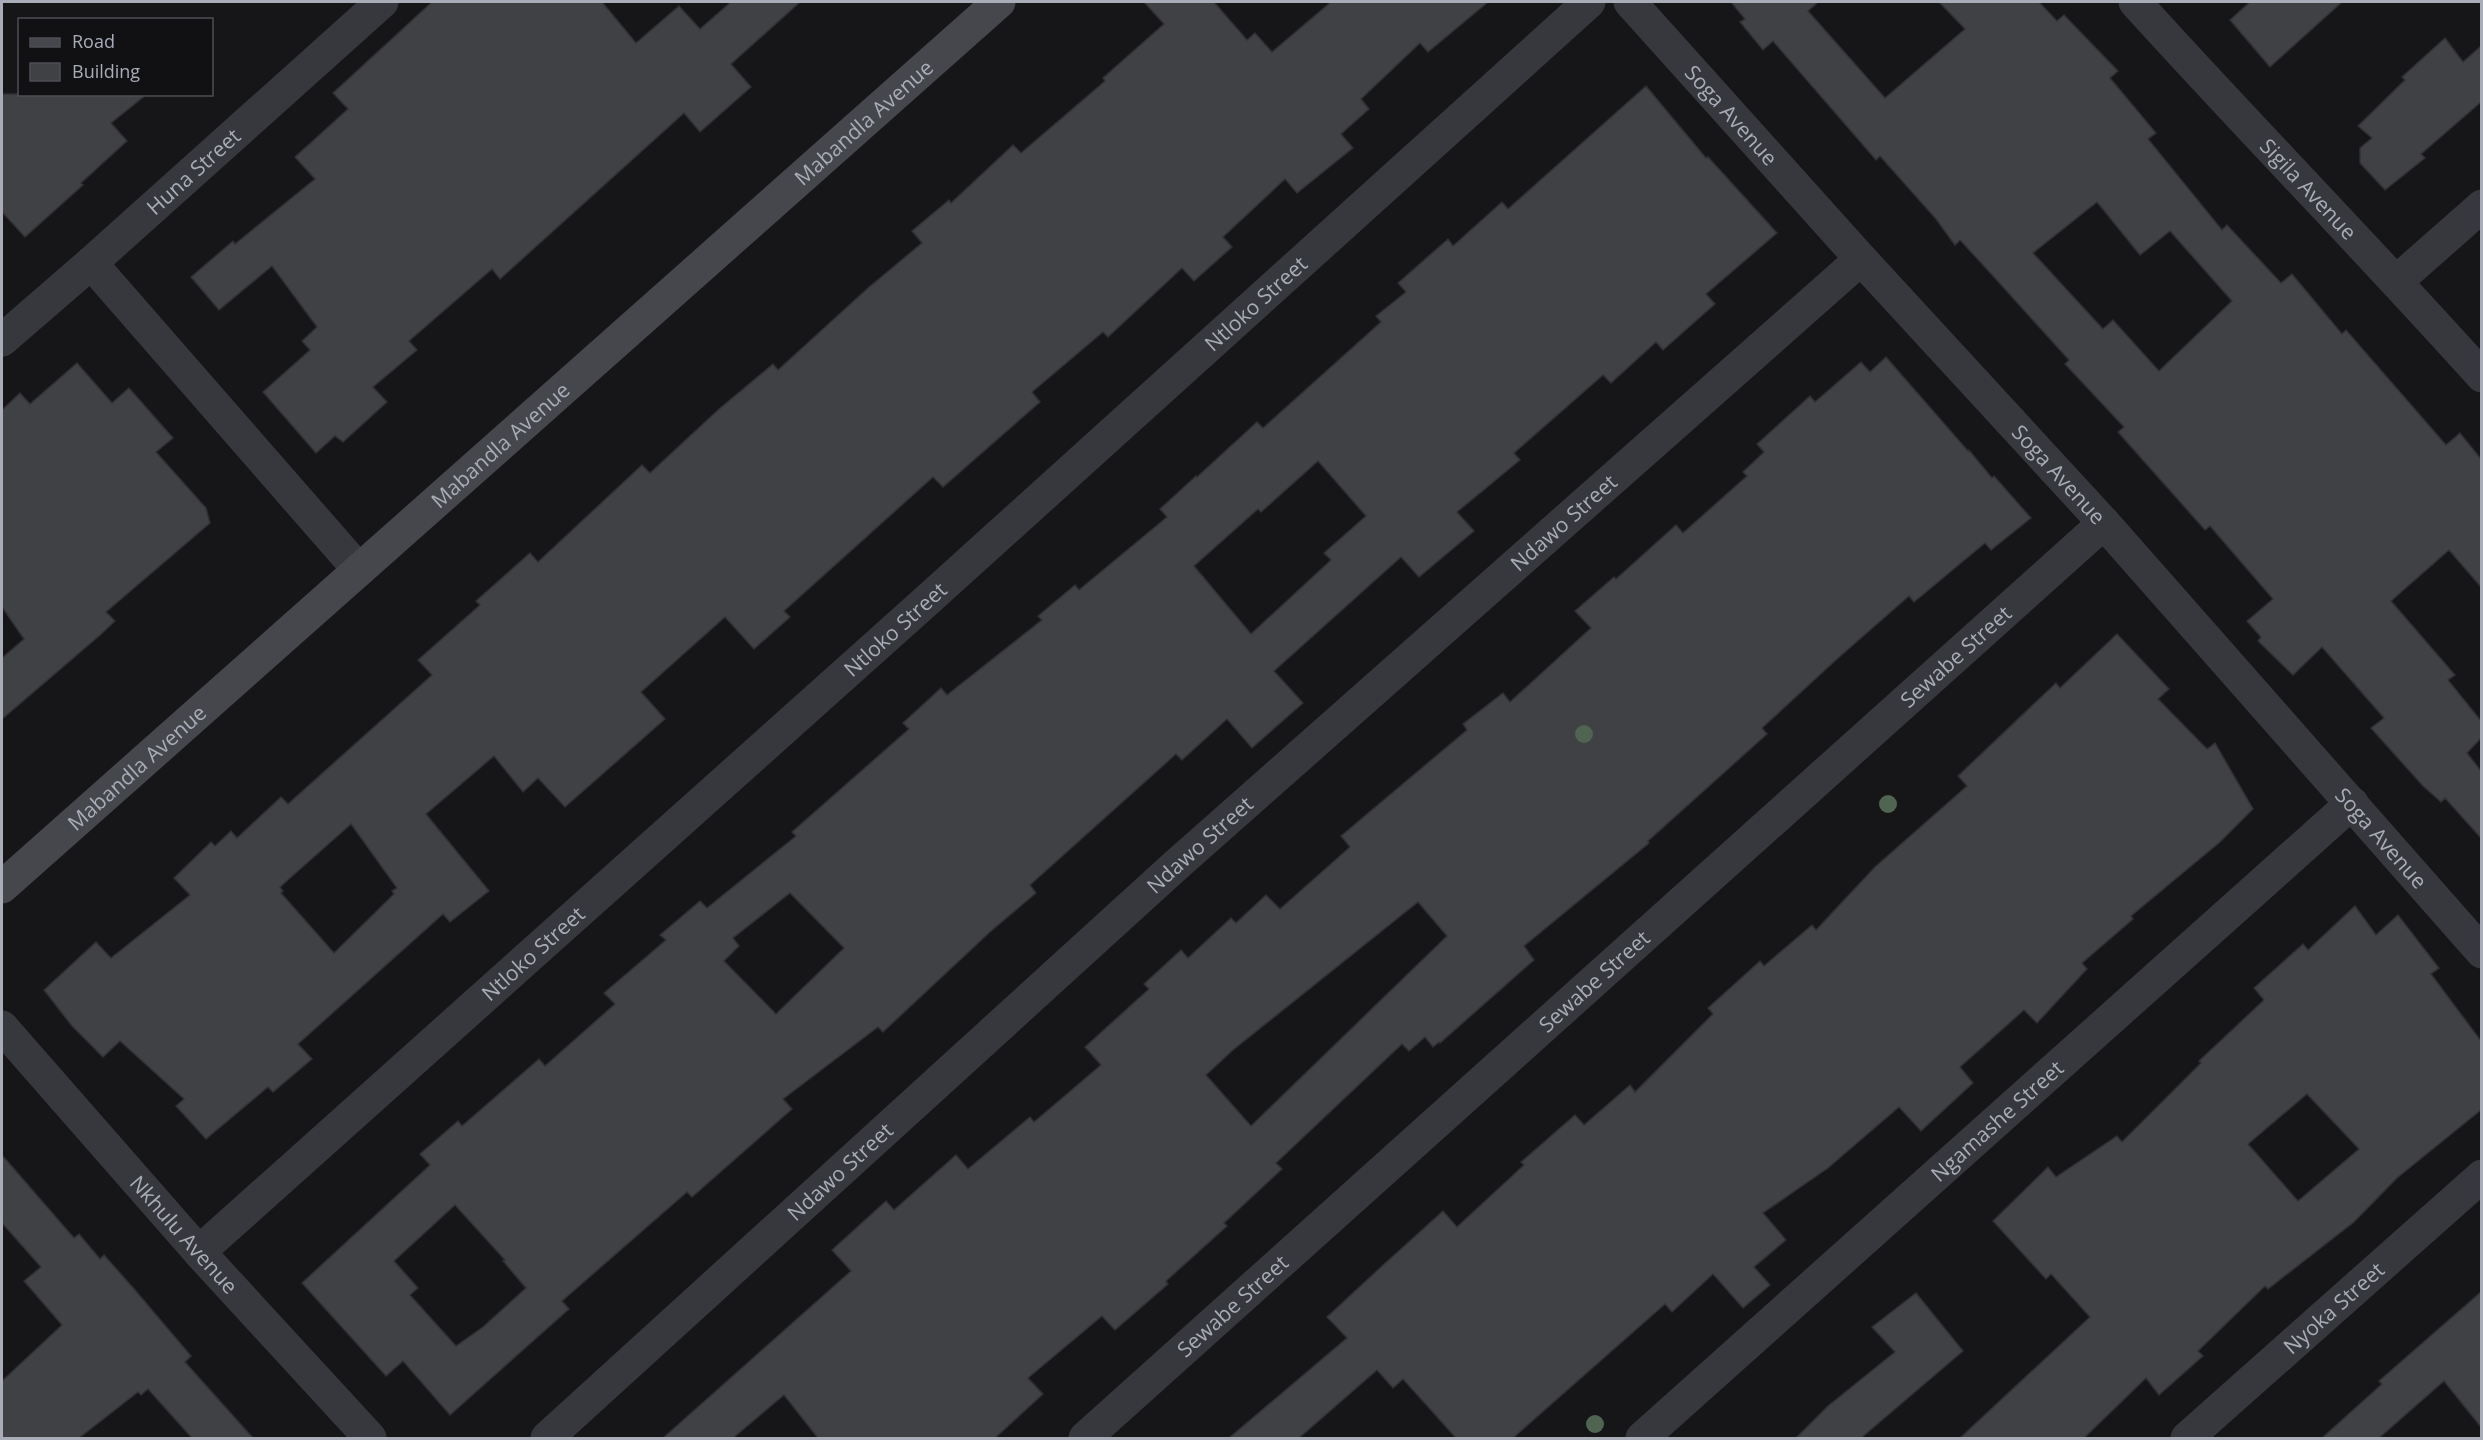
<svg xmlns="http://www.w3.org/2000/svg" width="2483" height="1440" font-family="'Open Sans',sans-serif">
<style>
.building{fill:#404145;stroke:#303034;stroke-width:1.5;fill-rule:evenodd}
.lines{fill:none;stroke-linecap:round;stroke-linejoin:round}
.street{stroke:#37383d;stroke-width:33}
.secondary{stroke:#45474d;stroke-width:33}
.tree{fill:#506452}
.labels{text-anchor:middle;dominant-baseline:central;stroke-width:4.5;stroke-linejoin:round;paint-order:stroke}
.street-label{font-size:21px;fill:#a8adb8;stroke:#111113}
</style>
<rect width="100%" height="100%" fill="#161618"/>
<!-- building -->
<g class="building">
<polygon points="432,2 602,2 636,43 679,6 700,29 731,2 800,2 731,64 751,87 700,132 684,113 500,279 492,269 409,341 417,350 373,387 387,402 343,442 335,436 316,453 263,392 310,350 302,341 317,327 272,266 219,310 191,277 233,241 235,244 315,179 295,157 348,109 333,93"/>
<path d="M 1144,2 L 1214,2 L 1247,40 L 1255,33 L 1272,52 L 1331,2 L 1488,2 L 1428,52 L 1420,43 L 1361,99 L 1369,109 L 1341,134 L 1353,148 L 1297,193 L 1285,179 L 1223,237 L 1232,247 L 1194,281 L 1182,268 L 1108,337 L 1103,332 L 1032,392 L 1040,402 L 943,487 L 933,477 L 784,611 L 790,617 L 754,649 L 725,617 L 641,692 L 665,719 L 565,807 L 538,778 L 523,792 L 494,756 L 426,814 L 489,891 L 450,922 L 443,914 L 298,1044 L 312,1059 L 273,1092 L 268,1087 L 206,1139 L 176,1106 L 184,1099 L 120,1041 L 103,1057 L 72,1026 L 44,990 L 96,942 L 111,958 L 190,895 L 174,878 L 211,842 L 215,846 L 231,831 L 237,838 L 281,797 L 288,804 L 432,675 L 418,660 L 480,605 L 476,601 L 530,553 L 538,562 L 642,465 L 650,473 L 718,410 L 773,364 L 778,370 L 868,288 L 922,243 L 912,231 L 949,200 L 951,203 L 1013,145 L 1021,153 L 1105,81 L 1103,78 L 1164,24 ZM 351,824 L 397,888 L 392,891 L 394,894 L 334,953 L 281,893 L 283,891 L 280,887 Z"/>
<path d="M 1731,2 L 1818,2 L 1808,11 L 1885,98 L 1965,29 L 1939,2 L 2039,2 L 2057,21 L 2064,15 L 2118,71 L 2110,78 L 2156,133 L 2148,139 L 2222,230 L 2227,225 L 2281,283 L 2292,274 L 2342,334 L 2346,330 L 2446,445 L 2460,433 L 2481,459 L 2481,587 L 2449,550 L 2391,601 L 2455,675 L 2448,680 L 2481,721 L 2481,738 L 2467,753 L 2481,771 L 2481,838 L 2445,798 L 2441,802 L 2423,786 L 2371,728 L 2384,718 L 2322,647 L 2293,675 L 2258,641 L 2261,637 L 2247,621 L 2273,599 L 2210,526 L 2205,530 L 2118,432 L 2124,427 L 2065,364 L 2069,360 L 1994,277 L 1960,240 L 1955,245 L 1936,219 L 1880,156 L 1876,160 L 1773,41 L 1763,50 L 1740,22 L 1745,19 ZM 2097,202 L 2140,255 L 2170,231 L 2232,301 L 2159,371 L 2113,320 L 2103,329 L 2033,253 Z"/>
<polygon points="2250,2 2342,2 2270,67 2230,20"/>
<polygon points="2445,38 2463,62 2481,46 2481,102 2421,154 2425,158 2385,190 2360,163 2360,148 2372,138 2358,126 2405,80 2402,77"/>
<path d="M 1646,86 L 1706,158 L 1708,157 L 1777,233 L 1706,294 L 1715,304 L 1663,350 L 1656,342 L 1611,383 L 1603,375 L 1514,453 L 1520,460 L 1457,512 L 1474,531 L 1419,577 L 1401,557 L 1274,671 L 1303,703 L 1252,748 L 1227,719 L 1182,760 L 1176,754 L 1030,885 L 1036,893 L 991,931 L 883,1032 L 878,1027 L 783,1099 L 792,1109 L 692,1197 L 687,1192 L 562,1301 L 569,1309 L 450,1415 L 403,1361 L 386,1376 L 302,1283 L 430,1165 L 420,1154 L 458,1121 L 462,1126 L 539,1059 L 545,1066 L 615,1004 L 604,993 L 666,940 L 660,935 L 700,901 L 707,908 L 796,836 L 792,832 L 909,729 L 903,723 L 941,688 L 947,695 L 1042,620 L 1038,616 L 1075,585 L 1079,590 L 1167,517 L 1160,509 L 1196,476 L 1197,477 L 1257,422 L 1263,428 L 1381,322 L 1376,316 L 1406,292 L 1398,283 L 1448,239 L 1453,246 L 1502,202 L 1508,209 ZM 1318,461 L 1366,516 L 1324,553 L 1331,560 L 1251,634 L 1194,566 L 1258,509 L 1261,512 ZM 790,893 L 844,948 L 776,1014 L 724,961 L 739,946 L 733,938 ZM 455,1205 L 505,1260 L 503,1261 L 526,1288 L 483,1327 L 456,1346 L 410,1295 L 418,1288 L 394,1261 Z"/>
<polygon points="2,94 147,94 111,123 127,141 81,183 83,185 25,237 2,212"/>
<path d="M 1886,357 L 1968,451 L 1969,450 L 1992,478 L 1994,476 L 2031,518 L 1991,550 L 1985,543 L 1914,602 L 1909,596 L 1837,659 L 1762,728 L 1767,734 L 1648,841 L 1649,843 L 1524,946 L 1534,960 L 1440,1043 L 1439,1042 L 1433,1047 L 1425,1037 L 1409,1051 L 1402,1044 L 1276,1163 L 1282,1169 L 1224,1223 L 1227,1226 L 1166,1281 L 1168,1284 L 1115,1330 L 1102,1316 L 1028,1378 L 1043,1394 L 995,1438 L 818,1438 L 784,1395 L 733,1438 L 663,1438 L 851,1271 L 832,1250 L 886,1201 L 894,1210 L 956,1155 L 968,1169 L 1030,1117 L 1034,1122 L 1101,1065 L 1085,1047 L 1149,989 L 1144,984 L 1181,950 L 1188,958 L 1231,918 L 1236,923 L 1266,895 L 1280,909 L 1350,847 L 1341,836 L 1467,730 L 1463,724 L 1503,693 L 1510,702 L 1591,628 L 1575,611 L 1614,577 L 1616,579 L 1676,525 L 1683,533 L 1747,476 L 1743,472 L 1764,452 L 1757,444 L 1810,396 L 1815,402 L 1861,362 L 1870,372 ZM 1418,902 L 1447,936 L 1251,1126 L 1206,1075 L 1233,1050 Z"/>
<polygon points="77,363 112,403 129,388 173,438 156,452 206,508 210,523 106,612 115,621 99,636 2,719 2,658 24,639 2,607 2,410 20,393 30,404"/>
<polygon points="2117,634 2169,689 2158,699 2207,749 2215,743 2253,809 2220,842 2131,916 2133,919 2082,963 2087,969 2037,1023 2024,1010 1960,1067 1973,1083 1921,1131 1899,1107 1828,1168 1763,1213 1786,1240 1754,1267 1770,1285 1743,1308 1713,1274 1672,1312 1665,1304 1513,1438 1456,1438 1403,1379 1393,1388 1377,1370 1299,1438 1229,1438 1347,1338 1327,1317 1381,1267 1443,1211 1457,1227 1524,1165 1521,1162 1575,1115 1584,1125 1630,1085 1635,1092 1713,1014 1708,1008 1760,961 1764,966 1812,925 1816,930 1875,867 1967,786 1958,776 2056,683 2060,688"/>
<path d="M 2355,906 L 2376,935 L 2398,915 L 2439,968 L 2431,974 L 2481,1041 L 2481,1110 L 2397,1178 L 2354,1222 L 2268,1289 L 2265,1286 L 2198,1351 L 2203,1356 L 2159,1395 L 2146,1378 L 2084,1438 L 1960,1438 L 2090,1317 L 2051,1274 L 2046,1279 L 1993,1221 L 2048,1167 L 2056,1177 L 2117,1136 L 2122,1142 L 2201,1063 L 2199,1061 L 2264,1000 L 2254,988 L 2303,944 L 2308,950 ZM 2307,1094 L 2359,1149 L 2298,1201 L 2248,1144 Z"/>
<polygon points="2,1155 74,1238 79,1234 100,1259 104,1255 135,1290 191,1356 185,1362 253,1438 192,1438 148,1389 141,1395 138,1392 79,1438 2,1438 2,1381 62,1325 24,1281 41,1267 2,1223"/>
<polygon points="2481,1292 2481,1427 2444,1381 2379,1438 2322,1438 2382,1384 2379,1381"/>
<polygon points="1916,1293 1963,1351 1861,1438 1796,1438 1828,1406 1895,1352 1872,1327"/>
</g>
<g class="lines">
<!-- street -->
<g class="street">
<path id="s1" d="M 1630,2 L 1861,259 L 2104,523 L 2482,952"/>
<path id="s2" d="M 2135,2 C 2249,128 2368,249 2482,376"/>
<polyline points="91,263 359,570"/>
<polyline points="2397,281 2482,206"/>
<path id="s3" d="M 2,340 L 91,263 L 382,2"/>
<path id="s4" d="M 2,1027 L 199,1252 L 370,1438"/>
<path id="s5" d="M 199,1252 L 923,604 L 1589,2"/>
<path id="s6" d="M 547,1438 L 1174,867 L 1861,259"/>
<path id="s7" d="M 1085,1438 L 2104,523"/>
<path id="s8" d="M 1642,1438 L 2352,803"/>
<path id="s9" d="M 2187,1438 L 2482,1176"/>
</g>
<!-- secondary -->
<path class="secondary" id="s10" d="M 2,887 L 999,2"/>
</g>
<!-- trees -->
<g class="tree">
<circle cx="1584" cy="734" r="9"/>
<circle cx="1888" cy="804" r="9"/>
<circle cx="1595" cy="1424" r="9"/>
</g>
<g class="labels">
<!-- street labels -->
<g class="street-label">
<text stroke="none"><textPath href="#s1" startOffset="152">Soga Avenue</textPath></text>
<text stroke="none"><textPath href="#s10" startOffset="1152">Mabandla Avenue</textPath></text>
<text stroke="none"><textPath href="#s3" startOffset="255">Huna Street</textPath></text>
<text stroke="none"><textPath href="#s2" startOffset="255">Sigila Avenue</textPath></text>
<text stroke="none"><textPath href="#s5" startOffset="1420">Ntloko Street</textPath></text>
<text stroke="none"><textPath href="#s10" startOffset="666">Mabandla Avenue</textPath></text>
<text stroke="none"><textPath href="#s1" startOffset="638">Soga Avenue</textPath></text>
<text stroke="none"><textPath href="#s6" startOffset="1368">Ndawo Street</textPath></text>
<text stroke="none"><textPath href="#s5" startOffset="934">Ntloko Street</textPath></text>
<text stroke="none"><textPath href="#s7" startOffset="1170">Sewabe Street</textPath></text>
<text stroke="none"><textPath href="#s10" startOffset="180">Mabandla Avenue</textPath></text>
<text stroke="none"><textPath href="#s1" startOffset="1124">Soga Avenue</textPath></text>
<text stroke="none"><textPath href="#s6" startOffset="882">Ndawo Street</textPath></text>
<text stroke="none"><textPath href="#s5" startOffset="448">Ntloko Street</textPath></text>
<text stroke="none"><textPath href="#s7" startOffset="684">Sewabe Street</textPath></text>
<text stroke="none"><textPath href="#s8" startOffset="476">Ngamashe Street</textPath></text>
<text stroke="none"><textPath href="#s6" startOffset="396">Ndawo Street</textPath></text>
<text stroke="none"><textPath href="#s4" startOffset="276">Nkhulu Avenue</textPath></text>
<text stroke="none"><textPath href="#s7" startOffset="198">Sewabe Street</textPath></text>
<text stroke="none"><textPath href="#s9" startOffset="196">Nyoka Street</textPath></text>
</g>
</g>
<!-- border -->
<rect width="2483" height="1440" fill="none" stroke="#a8adb8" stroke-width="6"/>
<!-- legend -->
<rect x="18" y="18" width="195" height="78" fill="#111113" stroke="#4d4f55" stroke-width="1.5"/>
<rect x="30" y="38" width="30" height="9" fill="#45474d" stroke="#4d4f55" stroke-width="1.5"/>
<text x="72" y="48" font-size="18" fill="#a8adb8">Road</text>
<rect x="30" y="63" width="30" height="18" fill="#404145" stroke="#4d4f55" stroke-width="1.5"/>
<text x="72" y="78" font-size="18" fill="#a8adb8">Building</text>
</svg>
